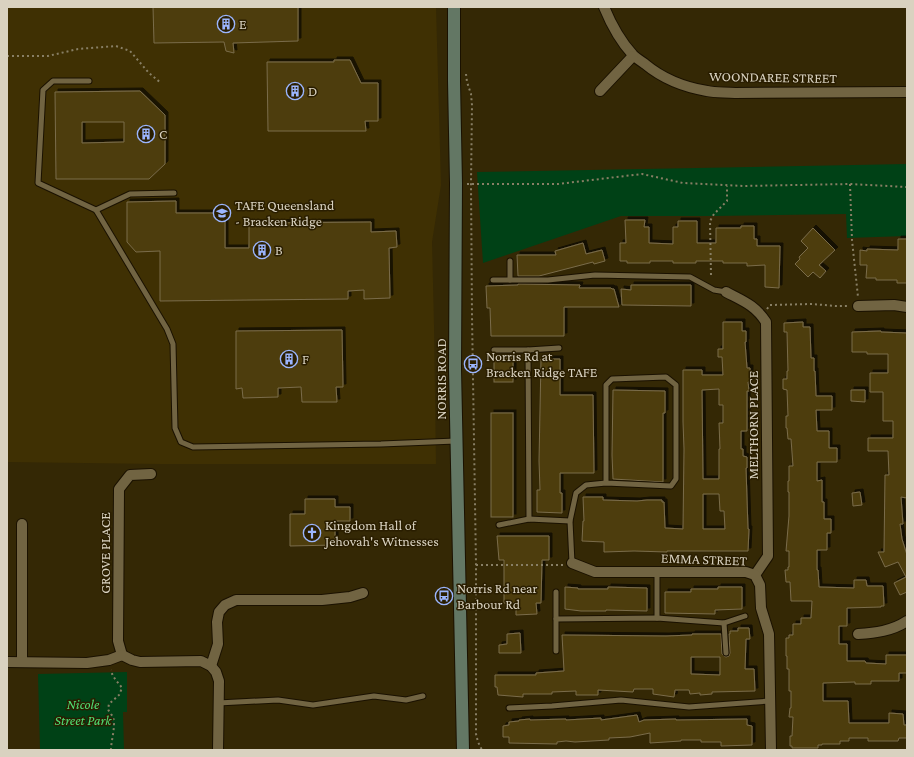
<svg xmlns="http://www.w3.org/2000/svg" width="914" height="757" font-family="'Crimson Pro',serif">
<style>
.built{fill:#3f3003}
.green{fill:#004116}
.building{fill:#4d3d0f;stroke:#7a6c4a;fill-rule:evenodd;filter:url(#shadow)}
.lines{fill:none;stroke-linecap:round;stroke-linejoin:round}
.lane-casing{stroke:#1a1100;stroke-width:7}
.street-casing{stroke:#1a1100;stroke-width:12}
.secondary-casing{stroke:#1a1100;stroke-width:14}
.path{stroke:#887f65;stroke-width:2;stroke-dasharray:2 3;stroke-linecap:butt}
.lane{stroke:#716442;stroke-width:5}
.street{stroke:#716442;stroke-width:10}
.secondary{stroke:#637764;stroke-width:12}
.labels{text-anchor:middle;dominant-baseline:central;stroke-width:3;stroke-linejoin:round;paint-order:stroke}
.poi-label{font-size:14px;fill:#d9d2c0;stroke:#2a1e00;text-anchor:start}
.street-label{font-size:14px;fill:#d9d2c0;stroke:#2a1e00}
.park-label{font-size:14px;font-style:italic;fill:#4ee074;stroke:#2a1e00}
</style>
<defs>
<filter id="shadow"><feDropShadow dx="3" dy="-3" stdDeviation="0" flood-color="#0009"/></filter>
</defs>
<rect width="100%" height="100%" fill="#342805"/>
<!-- built -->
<polygon class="built" points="7,7 436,7 441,185 432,242 434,325 436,464 160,464 7,462"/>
<!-- green -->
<g class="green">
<polygon points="907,164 907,236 847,238 846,214 715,216 621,216 483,263 477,172"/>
<polygon points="127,672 127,712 123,712 124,750 40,750 38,674"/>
</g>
<!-- building -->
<g class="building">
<polygon points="153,7 298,7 298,41 233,43 234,53 226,51 224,42 154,43"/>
<polygon points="334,60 350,60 361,83 378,83 378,121 365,121 366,131 268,131 267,62 334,62"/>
<path d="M 140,91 L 165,115 L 165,164 L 149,179 L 56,179 L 55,92 ZM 82,122 L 124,122 L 124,142 L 82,143 Z"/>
<polygon points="176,201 176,213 225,213 225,248 249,248 249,223 371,222 371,232 396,231 397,247 389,248 390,298 364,299 364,290 348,291 348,299 160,301 160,251 136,252 127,242 127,202"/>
<polygon points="625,220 645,220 644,227 649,227 649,243 673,244 673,227 678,227 678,221 697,221 697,243 716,243 716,228 741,228 741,226 754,226 754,239 757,239 757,246 780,246 779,288 765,287 765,265 747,266 747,263 723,263 723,261 696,261 696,263 673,263 673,261 650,261 650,263 627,263 627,261 620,261 620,243 626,243"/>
<polygon points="813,228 835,250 819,265 826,271 820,278 813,272 808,277 795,264 800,259 799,257 808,248 801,241"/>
<polygon points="898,239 907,239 907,283 897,283 897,280 876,280 876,278 866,278 867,265 860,265 860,250 867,251 867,249 898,250"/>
<polygon points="583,243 586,254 602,250 605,261 594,264 593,262 539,276 518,276 517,255 556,255 555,251"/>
<polygon points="518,284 580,285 579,288 611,288 612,289 614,289 619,307 564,307 564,336 491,336 490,308 487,308 486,286 518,285"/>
<polygon points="631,285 691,285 691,306 622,305 621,289 631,290"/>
<path d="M 723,322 L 742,322 L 742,331 L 746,331 L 746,342 L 745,342 L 747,368 L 750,368 L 750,382 L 748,382 L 749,391 L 747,391 L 747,431 L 741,431 L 741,449 L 743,449 L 743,456 L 747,457 L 747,468 L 746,468 L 748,529 L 749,529 L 748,551 L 667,551 L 667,552 L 634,551 L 604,552 L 604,542 L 582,541 L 583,521 L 584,521 L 583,497 L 603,497 L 603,500 L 637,501 L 647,500 L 662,500 L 662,502 L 664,502 L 665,528 L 683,529 L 684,449 L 683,422 L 683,370 L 702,370 L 702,375 L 723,375 L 722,357 L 718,357 L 718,349 L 723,349 ZM 719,389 L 719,405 L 723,405 L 723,423 L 719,423 L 720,449 L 719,449 L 719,479 L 703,479 L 702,390 ZM 703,494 L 719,494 L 720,511 L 724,511 L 725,529 L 703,529 Z"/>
<polygon points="803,322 803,327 810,327 811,358 814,358 814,371 815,371 816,396 832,396 832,410 816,410 817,431 829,431 829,448 837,448 837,462 817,462 817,481 822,480 822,502 824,502 824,519 831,519 831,533 827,533 827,550 817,550 817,570 818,570 819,587 854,588 854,580 866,580 867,586 883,586 884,606 881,606 881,607 847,608 847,626 839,626 839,644 847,644 847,661 865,661 866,663 886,664 886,655 907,655 907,673 899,673 899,681 871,681 871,684 855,684 855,682 823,683 823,701 848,701 849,723 889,723 889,713 903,714 904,725 907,725 907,738 899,738 898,741 868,741 868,738 849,738 849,741 840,741 840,744 822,744 822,745 818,745 818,748 792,748 792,746 790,746 790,736 792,736 793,717 789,717 790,708 791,708 791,691 789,691 789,669 787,669 787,656 786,656 786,638 789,638 789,635 793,635 793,624 801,624 801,618 811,618 812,601 791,601 790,582 786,582 785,570 788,570 788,567 789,567 789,551 786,551 789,516 789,492 788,492 788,481 789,481 789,466 793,466 791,439 788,439 787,428 786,428 786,416 788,416 787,390 783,389 783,379 787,379 787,371 788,371 787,332 784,332 784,323"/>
<polygon points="342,330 343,387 336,387 337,402 302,402 301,387 278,388 278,397 243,398 242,388 236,389 236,331"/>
<polygon points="881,331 881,332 907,333 907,498 901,497 903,524 900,524 902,539 907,555 907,592 900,595 894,583 906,577 898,562 885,567 878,552 884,552 885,475 889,475 888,451 868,451 868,438 893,438 893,421 883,421 883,392 870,392 870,373 888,373 888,354 867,354 867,352 852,352 852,332"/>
<rect x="494" y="358" width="19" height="24"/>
<polygon points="541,359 560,359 560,395 593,395 594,473 560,473 560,493 562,493 562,513 537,512 537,490 540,490 539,461"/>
<polygon points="613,390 665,391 665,413 663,413 663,482 613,479 612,455"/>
<polygon points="851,390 865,390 865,402 851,401"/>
<rect x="491" y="413" width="22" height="104"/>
<polygon points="860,492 862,505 853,506 852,493"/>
<polygon points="305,499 335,499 335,507 350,507 350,521 335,521 335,545 290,546 290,514 305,514"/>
<polygon points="497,536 549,536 549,560 542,560 541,603 536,603 537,614 516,615 516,603 504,603 504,560 499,560"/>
<polygon points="565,587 578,588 578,589 608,589 608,587 647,588 647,611 606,610 606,611 581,611 565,609"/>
<polygon points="718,587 742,587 742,609 715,610 715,614 665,613 665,592 691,592 691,589 718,589"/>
<path d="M 738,628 L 749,628 L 750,639 L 746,639 L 745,669 L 754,669 L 755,691 L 712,692 L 712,694 L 700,695 L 700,693 L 690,694 L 689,690 L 675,690 L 674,697 L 653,694 L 653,689 L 634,689 L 633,692 L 598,690 L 598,695 L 576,695 L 576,691 L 552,692 L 552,694 L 523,694 L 523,697 L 498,695 L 497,687 L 495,687 L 495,675 L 536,675 L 536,673 L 564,671 L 562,635 L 666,636 L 692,635 L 692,634 L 721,634 L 722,654 L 724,656 L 726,657 L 729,656 L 730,653 L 729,634 L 730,634 L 730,631 L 738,631 ZM 691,657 L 720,657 L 720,675 L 691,674 Z"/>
<polygon points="520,633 521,653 499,653 499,645 507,644 507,634"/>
<polygon points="637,715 639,722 644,720 676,719 676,720 747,719 747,725 752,726 752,745 721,746 721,742 701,742 701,740 681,740 681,741 650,743 650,733 630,737 609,738 609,740 575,742 566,741 557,742 557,744 509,743 509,737 503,737 503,726 509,725 509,722 519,721 519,720 530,719 530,720 566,719 566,720 601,718 601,720"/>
</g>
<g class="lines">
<defs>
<g id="lane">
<polyline points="89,81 53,81 43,90 38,183 96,210 167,329 173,344 175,428 181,442 193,447 381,444 456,441"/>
<polyline points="96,210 130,194 174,193"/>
<polyline points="493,280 548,280 595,275 690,277 714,290 726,292"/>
<polyline points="510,280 510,261"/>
<polyline points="494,350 528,350 559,348"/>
<polyline points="528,350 529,519"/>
<polyline points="499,525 529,519 570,521"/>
<polyline points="572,563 570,521 576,493 586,485 606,483 671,486 676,479 676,385 666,377 612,379 606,385 606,483"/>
<polyline points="556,592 556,651"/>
<polyline points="657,618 657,572"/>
<polyline points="556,619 657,618 724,623 745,616"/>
<polyline points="724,623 726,653"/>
<polyline points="218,703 278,700 313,705 374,696 406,700 423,696"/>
<polyline points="509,708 552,706 621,700 689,707 770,701"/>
</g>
<g id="street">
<path d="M 604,7 C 611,24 620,41 633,55 C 636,58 641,61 645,64 C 663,79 683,87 707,91 C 716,93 725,92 735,93 L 907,92"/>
<polyline points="600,91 633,56"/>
<path d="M 726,292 C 743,301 755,305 766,322 L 768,556 L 755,575"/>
<polyline points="858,306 894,305 907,307"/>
<polyline points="22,524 22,662"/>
<polyline points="572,563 595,572 746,572 755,575 760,585 761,608 769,634 771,750"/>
<path d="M 858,634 C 875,633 892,631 907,621"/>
<polyline points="122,655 118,641 119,489 130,475 151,474"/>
<polyline points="7,662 87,663 109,660 122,655 132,660 140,662 201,661 211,666 216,672 219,681 218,750"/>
<polyline points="211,666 218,644 217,622 219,612 225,605 236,600 322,600 350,597 363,593"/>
</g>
<polyline id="secondary" points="454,7 454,81 456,183 455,369 463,750"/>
</defs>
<!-- lane casing -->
<use href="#lane" class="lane-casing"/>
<!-- street casing -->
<use href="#street" class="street-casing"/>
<!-- secondary casing -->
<use href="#secondary" class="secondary-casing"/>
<!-- path -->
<g class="path">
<polyline points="7,56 48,56 78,49 116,46 130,51 149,73 161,83"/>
<polyline points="466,74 467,82 471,94 472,105 471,184 472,316 476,565 476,734 478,742 482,750"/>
<polyline points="467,184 558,184 642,174 683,183 743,186 850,184 907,187"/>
<polyline points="850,184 852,240 858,297"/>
<polyline points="711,275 710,221 714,214 727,201 727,186"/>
<polyline points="767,309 770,305 812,304 836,306 849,306"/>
<polyline points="476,565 563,565"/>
<path d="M 111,750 C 111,740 116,727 113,717 C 112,715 109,712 108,709 L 109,704 L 119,695 L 122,688 C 118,682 112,677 111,670"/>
</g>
<!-- lane -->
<use href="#lane" class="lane"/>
<!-- street -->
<use href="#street" class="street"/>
<!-- secondary -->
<use href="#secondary" class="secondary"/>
</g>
<!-- icons -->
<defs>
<symbol id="building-ring" viewBox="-11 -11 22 22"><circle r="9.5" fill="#2a1e00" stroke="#9bb5fd" stroke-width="1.5"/><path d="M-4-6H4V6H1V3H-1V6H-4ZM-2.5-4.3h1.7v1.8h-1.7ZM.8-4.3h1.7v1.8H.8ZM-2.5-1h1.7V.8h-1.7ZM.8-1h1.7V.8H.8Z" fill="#9bb5fd"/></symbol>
<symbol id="university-ring" viewBox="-11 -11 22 22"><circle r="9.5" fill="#2a1e00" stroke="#9bb5fd" stroke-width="1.5"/><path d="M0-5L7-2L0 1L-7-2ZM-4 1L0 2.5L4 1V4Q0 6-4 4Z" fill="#9bb5fd"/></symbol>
<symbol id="bus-ring" viewBox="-11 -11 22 22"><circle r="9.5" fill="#2a1e00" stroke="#9bb5fd" stroke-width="1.5"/><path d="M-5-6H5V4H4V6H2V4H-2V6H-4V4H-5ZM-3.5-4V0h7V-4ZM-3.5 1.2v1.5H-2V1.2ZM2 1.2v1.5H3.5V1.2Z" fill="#9bb5fd"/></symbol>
<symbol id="church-ring" viewBox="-11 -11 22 22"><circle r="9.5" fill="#2a1e00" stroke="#9bb5fd" stroke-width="1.5"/><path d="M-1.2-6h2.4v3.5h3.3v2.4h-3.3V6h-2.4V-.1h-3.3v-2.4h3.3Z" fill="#9bb5fd"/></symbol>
</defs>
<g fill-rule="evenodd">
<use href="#building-ring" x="216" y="14" width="20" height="20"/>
<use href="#building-ring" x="285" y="81" width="20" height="20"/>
<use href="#building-ring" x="136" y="124" width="20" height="20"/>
<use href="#university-ring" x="212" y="203" width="20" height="20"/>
<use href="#building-ring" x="252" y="240" width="20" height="20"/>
<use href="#building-ring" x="279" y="349" width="20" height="20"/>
<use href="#bus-ring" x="463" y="354" width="20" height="20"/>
<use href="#church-ring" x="302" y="523" width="20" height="20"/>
<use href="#bus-ring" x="434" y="586" width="20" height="20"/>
</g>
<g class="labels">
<!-- poi labels -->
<g class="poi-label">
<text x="239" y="24">E</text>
<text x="308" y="91">D</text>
<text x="159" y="134">C</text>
<text x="235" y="205">TAFE Queensland<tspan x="235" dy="16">- Bracken Ridge</tspan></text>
<text x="275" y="250">B</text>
<text x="486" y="356">Norris Rd at<tspan x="486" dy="16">Bracken Ridge TAFE</tspan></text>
<text x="302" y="359">F</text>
<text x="325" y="525">Kingdom Hall of<tspan x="325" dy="16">Jehovah's Witnesses</tspan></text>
<text x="457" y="588">Norris Rd near<tspan x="457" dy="16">Barbour Rd</tspan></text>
</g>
<!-- street labels -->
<g class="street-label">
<text transform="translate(773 77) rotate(1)">WOONDAREE STREET</text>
<text transform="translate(441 379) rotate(-90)">NORRIS ROAD</text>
<text transform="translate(753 425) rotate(-90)">MELTHORN PLACE</text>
<text transform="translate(105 553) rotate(-90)">GROVE PLACE</text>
<text transform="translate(704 559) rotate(2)">EMMA STREET</text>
</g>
<!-- park labels -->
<g class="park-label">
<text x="83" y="704">Nicole<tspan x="83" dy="16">Street Park</tspan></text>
</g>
</g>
<!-- border -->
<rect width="914" height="757" fill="none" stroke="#d9d2c0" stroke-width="16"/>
</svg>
